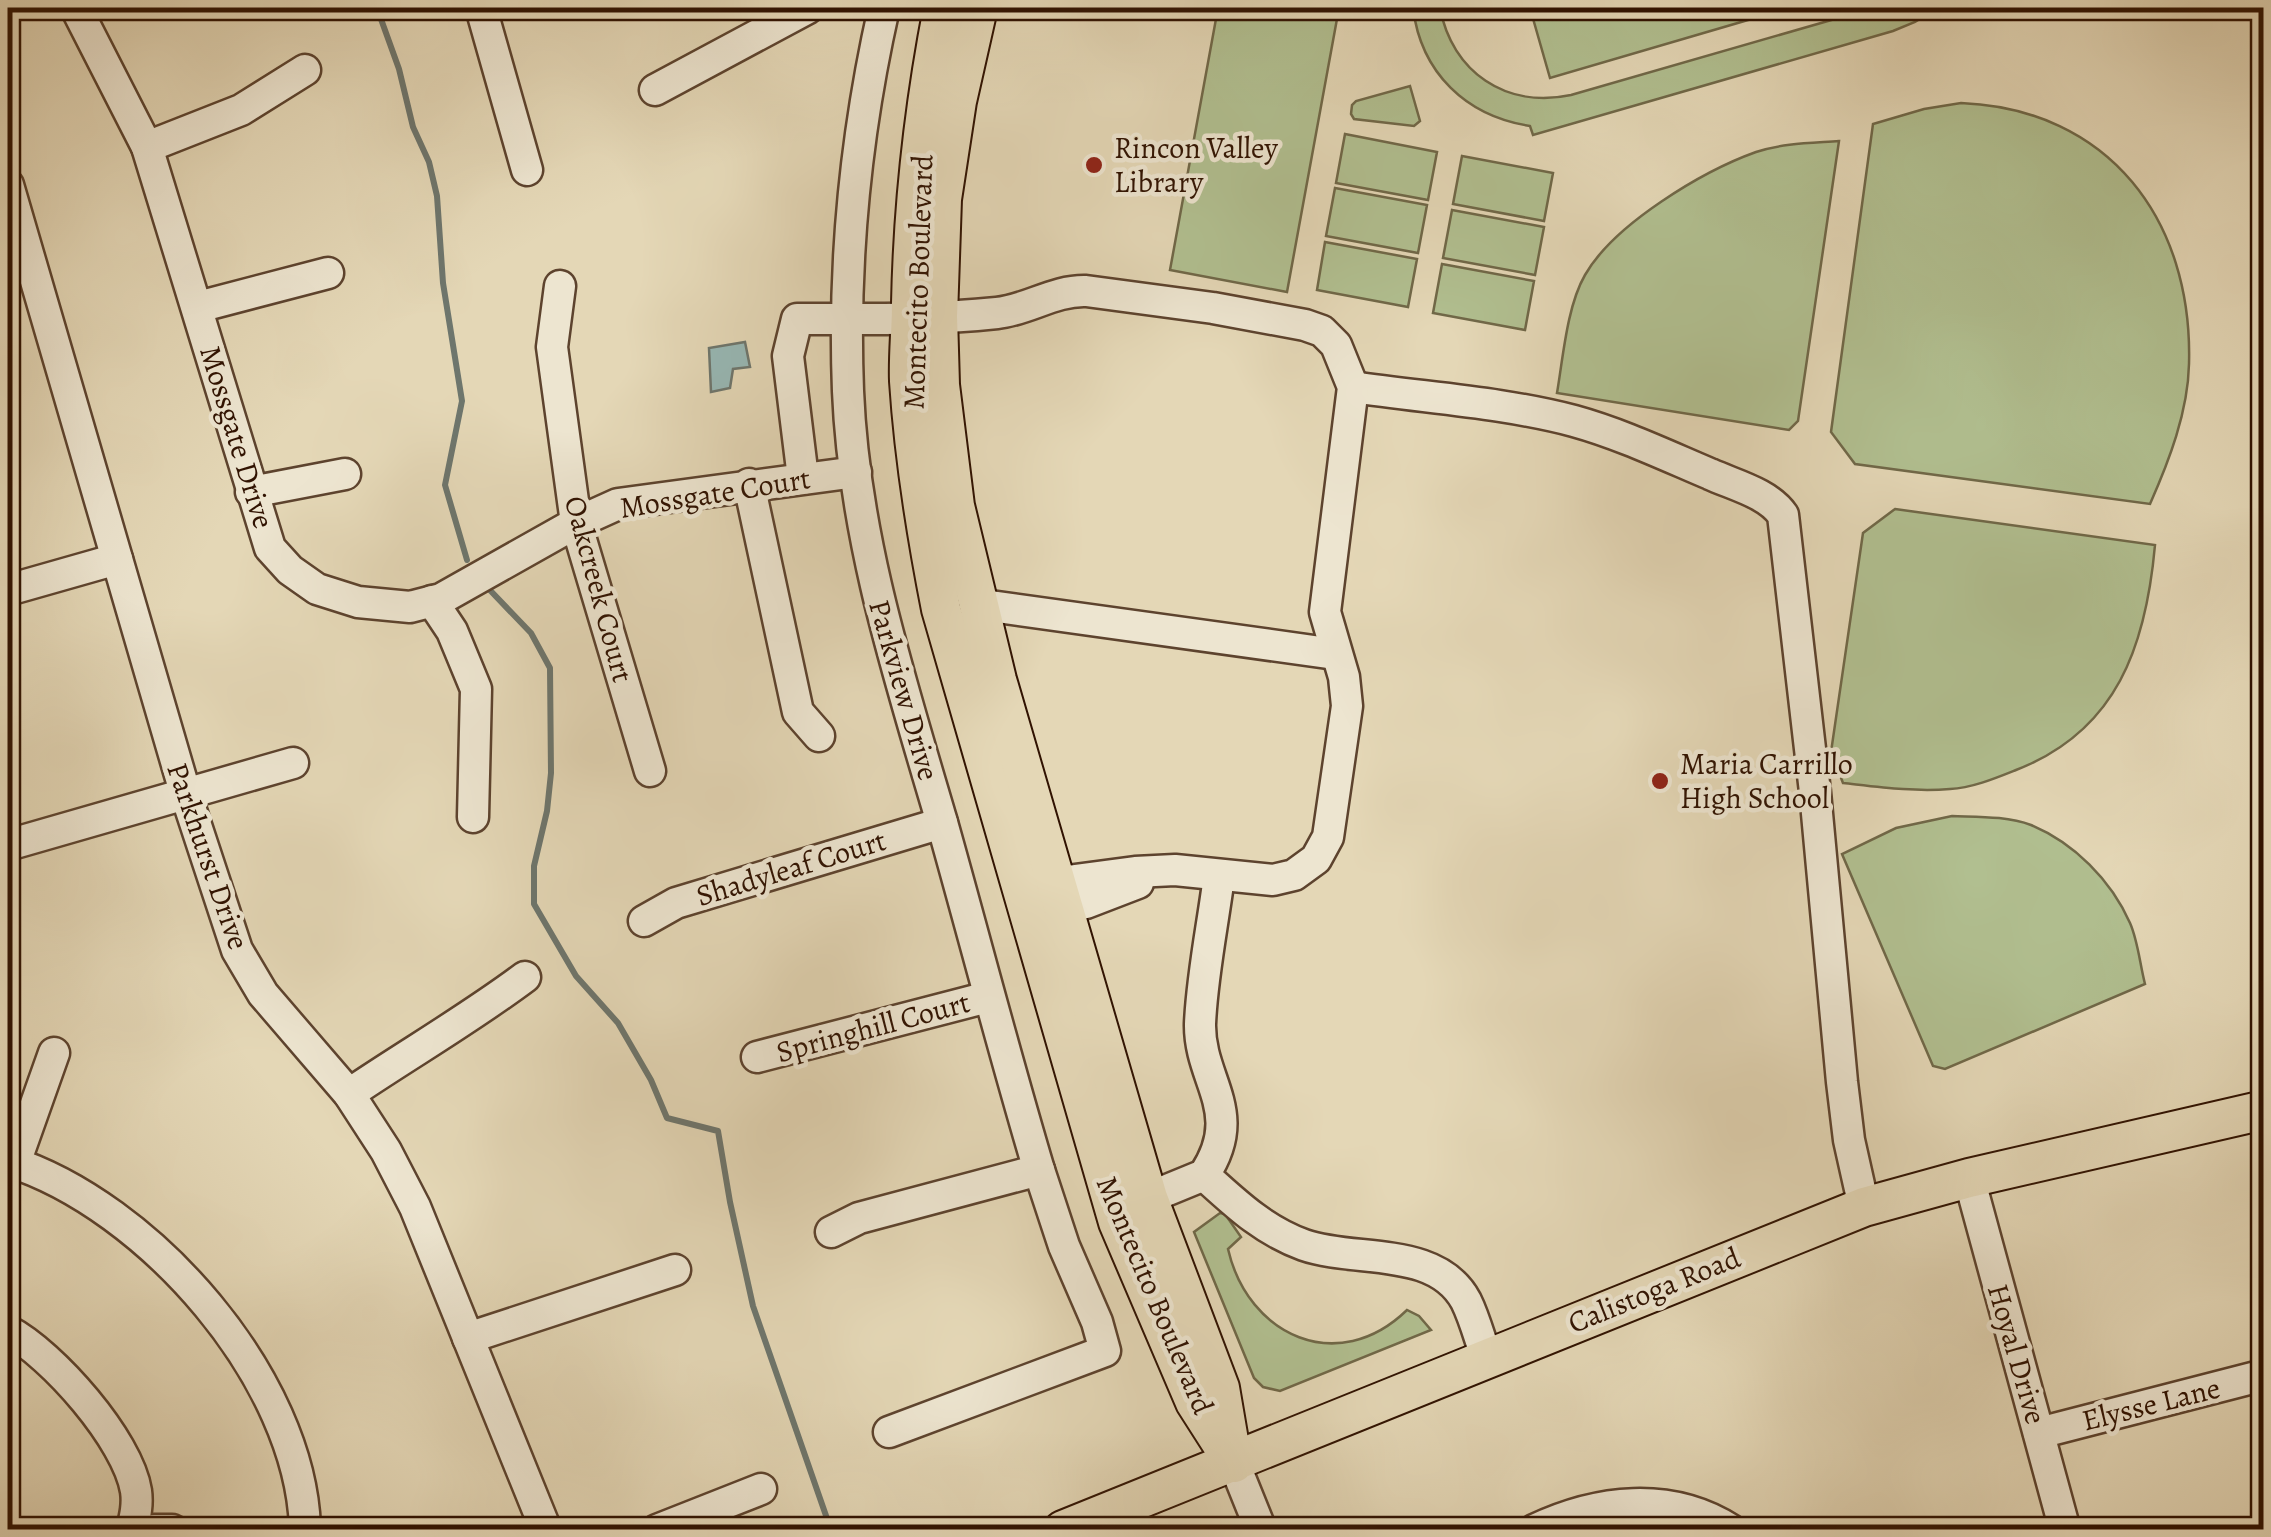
<svg xmlns="http://www.w3.org/2000/svg" width="2271" height="1537" font-family="Alegreya,serif">
<style>
.green{fill:#b1bf90;stroke:#706848;stroke-width:2.5}
.water{fill:#97b8b5;stroke:#6e766d;stroke-width:2.5}
.lines{fill:none;stroke-linecap:round;stroke-linejoin:round}
.stream{stroke:#6e766d;stroke-width:6}
.minor-casing{stroke:#5d432e;stroke-width:35}
.major-casing{stroke:#301201;stroke-width:42}
.minor{stroke:#ede5d0;stroke-width:30}
.major{stroke:#e4d7b6;stroke-width:38}
.poi-dot{fill:#8f2418;stroke:#ede5d0;stroke-width:4}
.labels{text-anchor:middle;dominant-baseline:central;stroke-width:9;stroke-linejoin:round;paint-order:stroke}
.poi-label{font-size:30px;fill:#301201;stroke:#ede5d0;text-anchor:start}
.street-label{font-size:30px;fill:#301201;stroke:#ede5d0}
</style>
<rect width="100%" height="100%" fill="#e4d7b6"/>
<filter id="stains"><feTurbulence type="fractalNoise" baseFrequency=".002" numOctaves="4"/><feColorMatrix values="0 0 0 0 .2 0 0 0 0 .09 0 0 0 0 .02 0 0 0 .5 -.17"/></filter>
<radialGradient id="worn" r=".72"><stop offset=".6" stop-color="#630" stop-opacity="0"/><stop offset="1" stop-color="#630" stop-opacity=".3"/></radialGradient>
<!-- green -->
<g class="green">
<polygon points="1218,8 1339,8 1287,292 1170,270"/>
<path d="M 1413,8 L 1440,8 C 1452,72 1506,109 1571,95 L 1873,8 L 1938,8 L 1915,22 L 1893,31 L 1533,135 L 1530,126 C 1466,116 1421,73 1413,8 Z"/>
<polygon points="1530,8 1789,8 1550,78"/>
<polygon points="1410,86 1420,121 1414,126 1354,119 1351,114 1352,105 1356,101"/>
<path d="M 1961,103 C 2109,109 2193,220 2189,364 C 2188,412 2169,461 2150,504 L 1855,464 L 1831,432 L 1873,124 L 1924,109 Z"/>
<polygon points="1345,134 1437,152 1428,200 1336,183"/>
<path d="M 1839,141 L 1798,421 L 1789,430 L 1557,393 C 1563,358 1567,306 1585,275 C 1614,224 1703,171 1756,152 C 1783,143 1812,143 1839,141 Z"/>
<polygon points="1462,156 1553,173 1544,221 1453,204"/>
<polygon points="1335,188 1427,205 1418,253 1326,236"/>
<polygon points="1452,210 1544,227 1535,275 1443,258"/>
<polygon points="1325,242 1417,259 1408,307 1317,290"/>
<polygon points="1442,264 1534,281 1525,330 1433,313"/>
<path d="M 1895,509 L 2155,545 C 2146,646 2117,731 2016,770 C 1996,778 1972,788 1950,789 C 1914,792 1879,787 1843,783 L 1831,752 L 1863,533 Z"/>
<path d="M 1952,816 C 1978,817 2007,816 2031,825 C 2074,843 2111,880 2130,923 C 2138,941 2140,965 2145,984 L 1945,1069 L 1933,1066 L 1842,854 L 1896,828 Z"/>
<path d="M 1220,1213 L 1225,1214 L 1241,1237 L 1228,1249 C 1248,1336 1338,1377 1407,1310 L 1419,1316 L 1431,1330 L 1280,1391 L 1263,1387 L 1254,1378 L 1194,1232 Z"/>
</g>
<!-- water -->
<polygon class="water" points="745,342 750,367 733,369 730,388 711,392 709,348"/>
<g class="lines">
<!-- stream -->
<g class="stream">
<polyline points="377,8 399,69 413,127 429,162 437,196 443,283 462,401 445,485 467,560"/>
<polyline points="486,586 531,633 550,668 551,773 547,811 534,866 534,904 576,976 618,1023 651,1080 667,1118 718,1131 730,1202 753,1306 831,1530"/>
</g>
<defs>
<g id="minor">
<polyline points="76,8 147,147 270,548 290,570 317,589 358,602 410,607 441,599 576,523 618,504 856,472"/>
<polyline points="481,8 527,170"/>
<path d="M 884,8 C 856,132 843,263 848,391 C 854,539 900,679 941,819 C 974,936 1004,1053 1039,1170 L 1064,1246 L 1097,1322 L 1105,1351 L 889,1432"/>
<polyline points="655,90 808,8"/>
<polyline points="147,147 241,110 305,70"/>
<polyline points="8,185 185,792 237,950 263,994 349,1094 386,1151 415,1207 546,1530"/>
<polyline points="560,286 552,347 576,523 650,771"/>
<polyline points="198,307 328,273"/>
<path d="M 1353,387 C 1426,398 1502,402 1574,421 C 1621,434 1665,455 1710,474 C 1734,485 1768,493 1783,515 L 1815,792 L 1842,1082 L 1849,1140 L 1864,1207"/>
<path d="M 803,478 L 788,356 L 797,319 C 863,319 931,320 997,313 C 1028,310 1054,290 1086,291 L 1213,308 L 1305,325 L 1322,331 L 1336,345 L 1353,387 L 1325,612 L 1344,677 L 1347,706 L 1328,837 L 1316,859 L 1294,875 L 1273,880 L 1175,870 L 1135,872 L 1037,885"/>
<polyline points="749,484 798,712 819,736"/>
<polyline points="251,492 345,474"/>
<polyline points="8,590 117,559"/>
<polyline points="432,601 452,631 476,689 473,817"/>
<polyline points="976,604 1335,654"/>
<polyline points="8,845 293,763"/>
<polyline points="1044,913 1086,903 1138,883"/>
<polyline points="644,921 676,903 942,823"/>
<polyline points="757,1057 988,997"/>
<path d="M 349,1094 C 408,1054 469,1019 525,977"/>
<path d="M 8,1161 C 148,1205 302,1379 305,1530"/>
<polyline points="15,1163 54,1053"/>
<path d="M 1204,1175 C 1236,1204 1263,1230 1304,1245 C 1355,1263 1436,1245 1466,1301 C 1475,1319 1480,1340 1487,1359"/>
<polyline points="1969,1178 2065,1530"/>
<path d="M 1148,1198 L 1204,1175 C 1246,1112 1199,1081 1200,1024 C 1202,975 1213,924 1219,876"/>
<polyline points="831,1232 859,1218 1039,1170"/>
<path d="M 8,1331 C 52,1354 128,1440 136,1491 C 138,1505 135,1517 132,1530"/>
<polyline points="468,1338 675,1270"/>
<polyline points="2039,1433 2264,1375"/>
<polyline points="1234,1463 1261,1530"/>
<polyline points="154,1530 172,1530"/>
<polyline points="657,1530 761,1489"/>
<path d="M 1534,1530 C 1597,1500 1670,1491 1731,1530"/>
</g>
<g id="major">
<path d="M 943,8 C 924,106 913,204 911,304 C 911,330 908,356 909,381 C 914,458 926,533 941,609 L 1118,1222 L 1195,1402 L 1234,1463"/>
<polyline points="978,8 957,101 942,199 938,316 940,385 955,506 997,680 1148,1198 1220,1388 1229,1441"/>
<polyline points="1063,1530 1864,1207 1969,1178 2264,1110"/>
</g>
</defs>
<!-- minor casing -->
<use href="#minor" class="minor-casing"/>
<!-- major casing -->
<use href="#major" class="major-casing"/>
<!-- minor -->
<use href="#minor" class="minor"/>
<!-- major -->
<use href="#major" class="major"/>
</g>
<!-- markers -->
<g class="poi-dot">
<circle cx="1094" cy="165" r="10"/>
<circle cx="1660" cy="781" r="10"/>
</g>
<g class="labels">
<!-- poi labels -->
<g class="poi-label">
<text x="1114" y="148">Rincon Valley<tspan x="1114" dy="34">Library</tspan></text>
<text x="1680" y="764">Maria Carrillo<tspan x="1680" dy="34">High School</tspan></text>
</g>
<!-- street labels -->
<g class="street-label">
<text transform="translate(918 282) rotate(-88)">Montecito Boulevard</text>
<text transform="translate(237 437) rotate(73)">Mossgate Drive</text>
<text transform="translate(715 493) rotate(-9)">Mossgate Court</text>
<text transform="translate(599 589) rotate(75)">Oakcreek Court</text>
<text transform="translate(904 690) rotate(74)">Parkview Drive</text>
<text transform="translate(208 856) rotate(71)">Parkhurst Drive</text>
<text transform="translate(791 868) rotate(-17)">Shadyleaf Court</text>
<text transform="translate(873 1027) rotate(-15)">Springhill Court</text>
<text transform="translate(1654 1290) rotate(-22)">Calistoga Road</text>
<text transform="translate(1155 1295) rotate(67)">Montecito Boulevard</text>
<text transform="translate(2017 1354) rotate(74)">Hoyal Drive</text>
<text transform="translate(2151 1404) rotate(-14)">Elysse Lane</text>
</g>
</g>
<!-- margin -->
<rect width="2271" height="1537" fill="none" stroke="#e4d7b6" stroke-width="40"/>
<rect x="10" y="10" width="2251" height="1517" fill="none" stroke="#301201" stroke-width="5"/>
<rect x="20" y="20" width="2231" height="1497" fill="none" stroke="#301201" stroke-width="2.5"/>
<rect width="100%" height="100%" filter="url(#stains)"/>
<rect width="100%" height="100%" fill="url(#worn)"/>
</svg>
